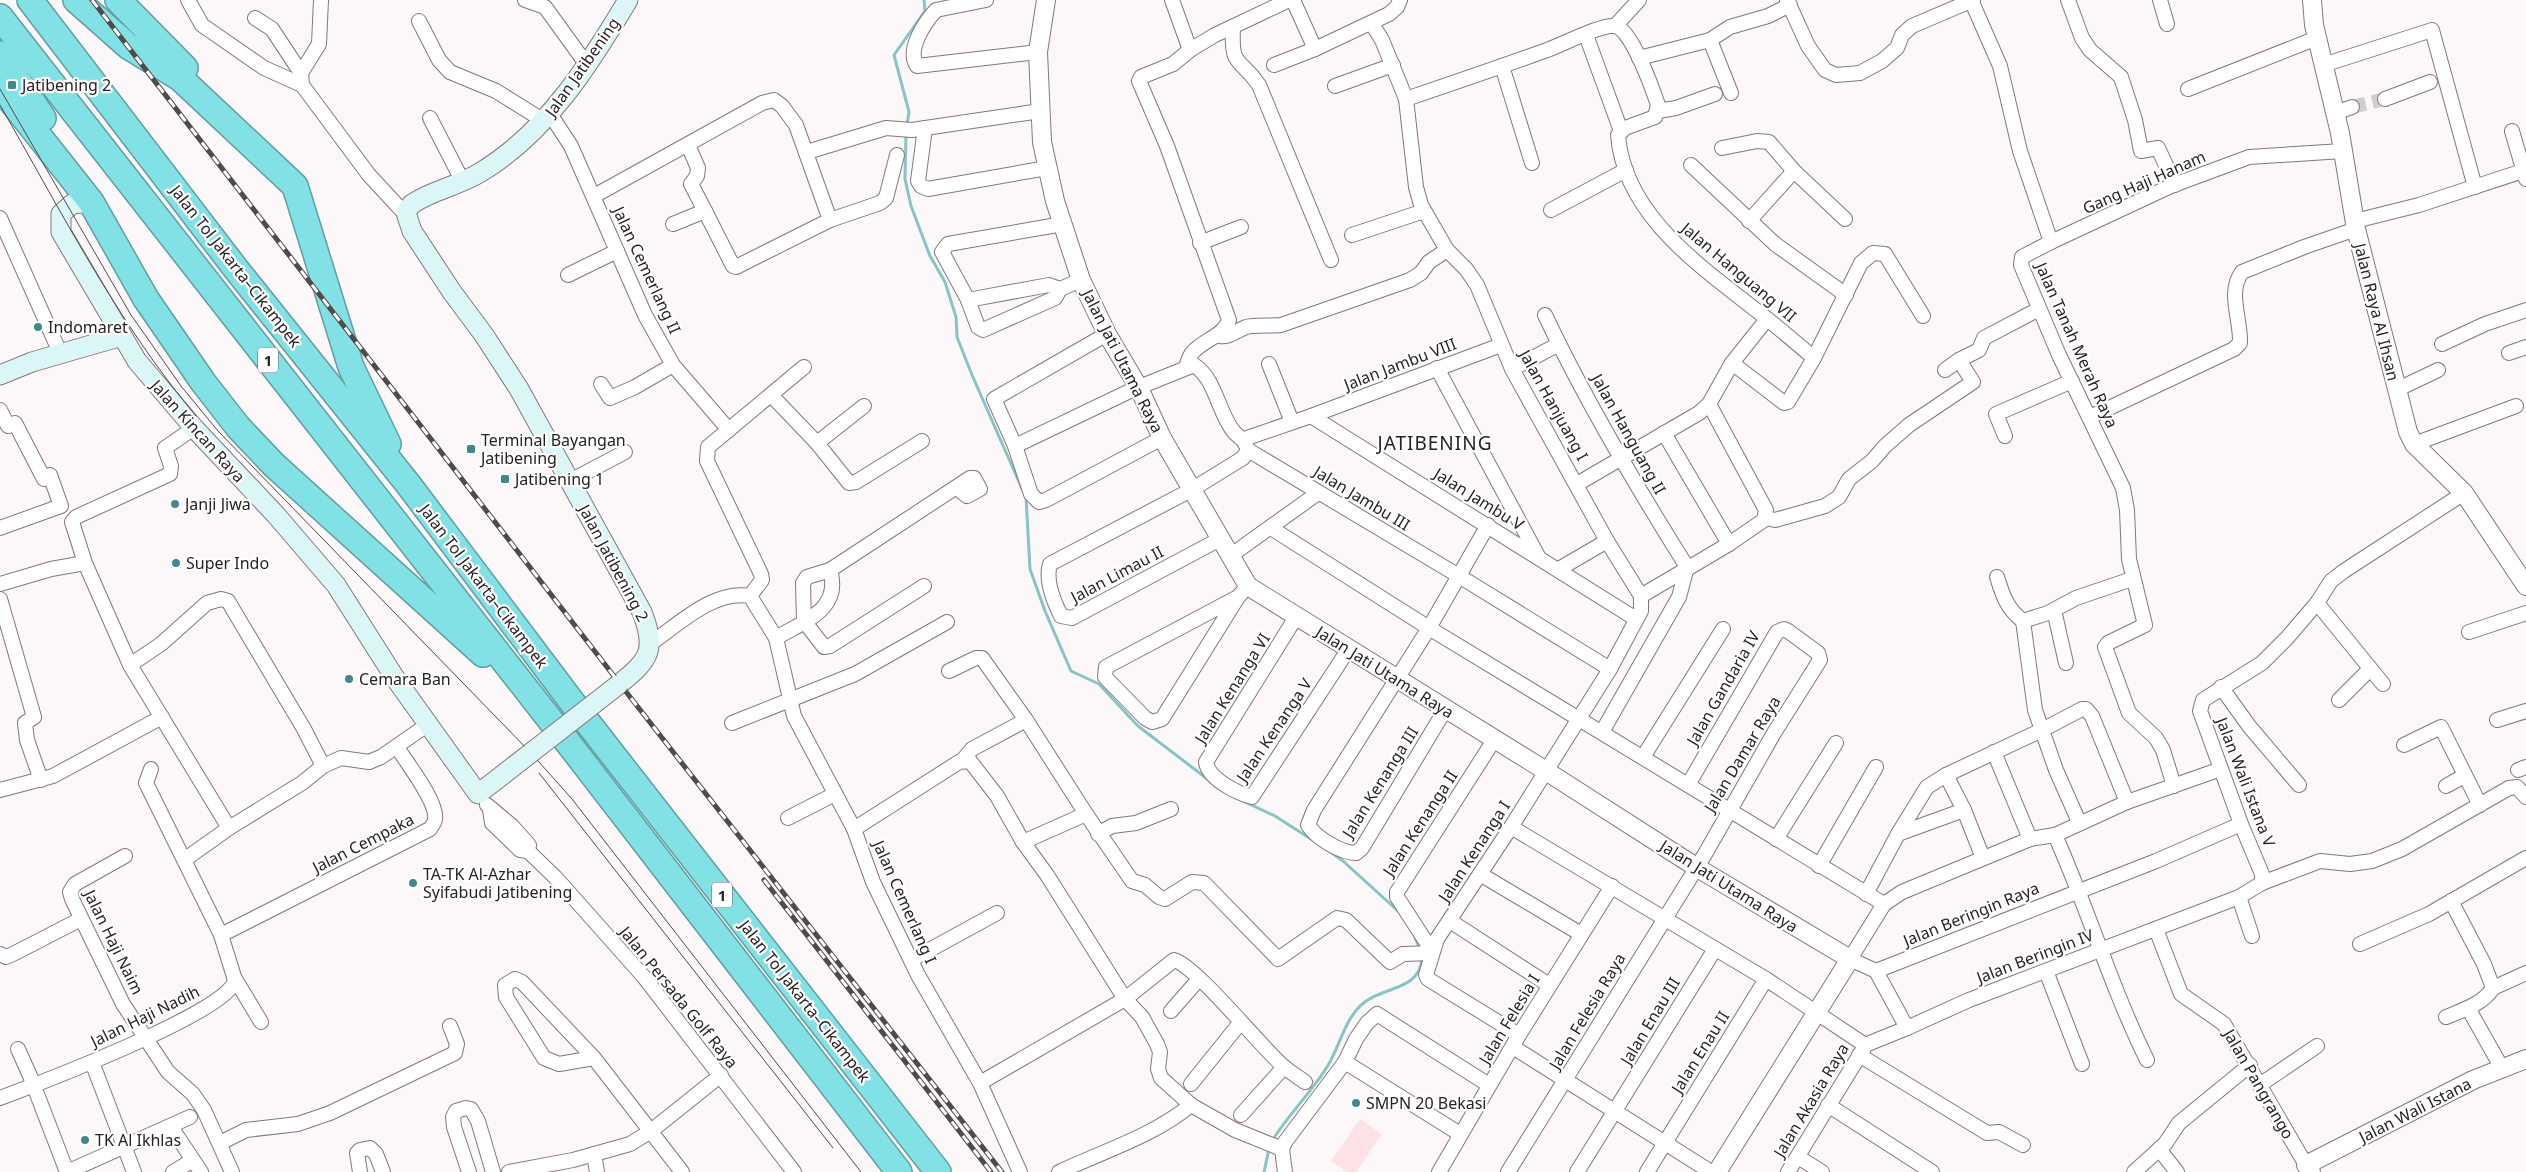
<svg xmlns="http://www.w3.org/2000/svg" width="2526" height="1172" font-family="'Noto Sans',sans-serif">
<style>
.green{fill:#fce2e7}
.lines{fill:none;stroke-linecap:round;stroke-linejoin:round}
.stream{stroke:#87c4c6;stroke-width:3}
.minor-tunnel{stroke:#d2cdce;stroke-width:14;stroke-dasharray:14 7;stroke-linecap:butt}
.minor-casing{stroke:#877578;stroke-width:16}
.tertiary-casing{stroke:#877578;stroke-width:20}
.secondary-casing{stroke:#877578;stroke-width:21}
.motorway-casing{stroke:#629ea1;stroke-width:28}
.minor{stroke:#fff;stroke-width:14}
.tertiary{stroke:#fff;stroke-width:18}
.secondary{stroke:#daf6f7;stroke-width:19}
.motorway{stroke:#82e1e5;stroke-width:25}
.tram{stroke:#504a4b;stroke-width:1}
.rail-casing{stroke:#504a4b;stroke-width:5}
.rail{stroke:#fff;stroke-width:3;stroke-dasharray:9;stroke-linecap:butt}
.secondary-bridge-casing{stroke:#877578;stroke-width:21;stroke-linecap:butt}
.secondary-bridge{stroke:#daf6f7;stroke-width:19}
.poi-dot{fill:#3f888b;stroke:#fff;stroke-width:2}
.labels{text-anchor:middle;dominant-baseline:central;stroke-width:4.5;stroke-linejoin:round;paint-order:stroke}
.shield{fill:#fff;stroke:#686464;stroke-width:1}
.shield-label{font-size:15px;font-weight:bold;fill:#282122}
.street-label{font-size:16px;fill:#282122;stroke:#fff}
.poi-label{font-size:16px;fill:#282122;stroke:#fff;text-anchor:start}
.quarter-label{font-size:19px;letter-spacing:1px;fill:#282122;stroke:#fff}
</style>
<rect width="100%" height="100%" fill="#fcf8f9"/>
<!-- green -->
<polygon class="green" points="1360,1119 1382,1134 1356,1172 1347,1172 1331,1161"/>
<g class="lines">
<!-- stream -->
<g class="stream">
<polyline points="907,125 909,112 894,55 925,11 924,0"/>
<polyline points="906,133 905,179 911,206 930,256 945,282 956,317 957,337 972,375 1023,491"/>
<polyline points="1026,497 1030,569 1045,611 1071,671 1099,684 1138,726 1210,781"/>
<polyline points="1245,802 1275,816 1314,841"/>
<polyline points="1329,851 1343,861 1398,911"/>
<polyline points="1415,937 1420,950"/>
<path d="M 1272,1141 C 1288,1115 1309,1095 1325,1070 C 1338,1052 1343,1023 1360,1006 C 1380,986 1420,992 1422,958"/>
<polyline points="1264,1172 1269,1149"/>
</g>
<!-- minor-tunnel -->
<polyline class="minor-tunnel" points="2352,107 2385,99"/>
<defs>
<g id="minor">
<polyline points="188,0 202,25 264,68 302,85 369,175 407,216"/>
<polyline points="525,0 545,7 587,65"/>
<path d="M 986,0 L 936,10 C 925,22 906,50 917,66 L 1038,52"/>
<polyline points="1172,0 1190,50"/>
<polyline points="1293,0 1315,49 1389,14 1397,7 1400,0"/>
<polyline points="1787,0 1808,46 1825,70 1836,75 1860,73 1882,61 1897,48 1902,35 1912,26 1973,0"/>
<polyline points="1971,0 2000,66 2020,151 2051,242 2022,257 2021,265 2059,355 2123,488 2127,510 2129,559 2145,625 2108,643 2105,647 2129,713 2156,738 2163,750 2174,786"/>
<polyline points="2068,0 2082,38 2090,50 2121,77 2135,120 2141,151 2158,148 2175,185"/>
<polyline points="2160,0 2167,24"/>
<polyline points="255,18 272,29 301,73"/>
<polyline points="419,21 439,60 450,72 496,91 544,121"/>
<polyline points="1372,24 1382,40 1406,99 1416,187 1421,205 1447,250 1466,269 1477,285 1512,369 1607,541 1641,596 1641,611 1610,669 1511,827 1437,939 1426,975 1428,979 1519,1035"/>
<polyline points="1615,26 1639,0"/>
<path d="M 1233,27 C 1231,69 1239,56 1259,85 L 1331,260"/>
<polyline points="1586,35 1621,131"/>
<polyline points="1710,40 1731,93"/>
<polyline points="1639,58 1710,40 1730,27 1768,16 1790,5"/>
<polyline points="1274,65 1315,49"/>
<polyline points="2323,65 2432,30 2475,187"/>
<polyline points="1502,66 1532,163"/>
<polyline points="302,85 301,73 319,44 321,0"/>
<polyline points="1335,86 1393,65"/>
<polyline points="2188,89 2317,38"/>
<path d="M 1406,99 C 1453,83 1500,67 1547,50 C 1562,45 1601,24 1615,26 C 1631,28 1653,90 1658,105 L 1655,117 L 1625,128 L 1618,135 C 1624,213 1696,263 1752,307 C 1773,323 1794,341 1814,358"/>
<polyline points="2385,99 2430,82"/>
<polyline points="1658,111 1676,108 1715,94"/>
<polyline points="2335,113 2352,107"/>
<polyline points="550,114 571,146 645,315 673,365 729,430"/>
<polyline points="430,118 463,182"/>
<polyline points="925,128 918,181 921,186 928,189 1047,168"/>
<polyline points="2512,131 2526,179"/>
<polyline points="1722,148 1757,141 1769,142 1794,171 1845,219"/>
<polyline points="807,152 886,128 912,130 1040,111"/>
<polyline points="1691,165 1775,244 1846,295"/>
<polyline points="594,196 762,103 774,100 782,106 796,125 830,220 736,267 733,266 705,211"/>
<polyline points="1551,210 1626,170"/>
<polyline points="0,218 61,355"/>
<polyline points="830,220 880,203 886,198 897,155"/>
<polyline points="1749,221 1794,171"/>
<polyline points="2355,221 2419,205 2526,170"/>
<polyline points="673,224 705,211 691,184 697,176 698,168 688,145"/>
<polyline points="1352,235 1424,211"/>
<polyline points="2051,242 2171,186 2249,157 2343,151"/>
<polyline points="1200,243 1241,227"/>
<polyline points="568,275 617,251"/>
<polyline points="1060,289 1055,298 983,330 978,327 968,300 942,252 948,244 1063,224"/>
<polyline points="968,300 1049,285 1060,289 1081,280"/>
<path d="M 1545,315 C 1586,402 1636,486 1687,567 L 1679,597 L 1602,732"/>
<polyline points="1107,334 994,399 1015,446 1031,494 1039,502 1046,500 1162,438"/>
<path d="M 1220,336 C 1228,338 1238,330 1246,327 C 1252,325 1272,326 1281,325 L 1410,280 L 1421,273 L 1429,262 L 1447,250"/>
<polyline points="2442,344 2485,324 2526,310"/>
<polyline points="2509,353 2526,347"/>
<polyline points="1732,363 1784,403 1788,402 1814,358 1861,263 1873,253 1885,254 1923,316"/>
<polyline points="1269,364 1292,422"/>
<path d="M 1186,367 C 1188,362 1189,356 1193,352 C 1203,340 1224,336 1229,320 L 1167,146 L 1139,81 L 1141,77 L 1173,64 L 1190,50 L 1215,35 L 1289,0"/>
<polyline points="1437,368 1539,558"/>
<polyline points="1512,369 1559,344"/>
<polyline points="1945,370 1959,360"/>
<polyline points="601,384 610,398 635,387 673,365"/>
<polyline points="2396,390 2438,370"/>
<polyline points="771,395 817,443 849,483 856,482 922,441"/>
<polyline points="0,410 8,426 15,423 44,479 50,475 61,506 0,528"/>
<polyline points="1311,416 1636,619"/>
<path d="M 2090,417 L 2234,349 L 2240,343 C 2241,319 2227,292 2242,272 L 2304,247 L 2356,229"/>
<polyline points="194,428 165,448 171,466 170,474 76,517 72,522 85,563 130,665 229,828"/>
<polyline points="1664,433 1729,544"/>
<polyline points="2005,436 1996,414 2072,381"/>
<polyline points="1244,439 1311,416 1501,345"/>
<polyline points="817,443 864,406"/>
<polyline points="2414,444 2516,406"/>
<path d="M 1015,446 L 1132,390 L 1194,365 C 1216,379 1218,413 1234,432 C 1242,440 1244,439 1248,450"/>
<polyline points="1248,450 1459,576 1610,669"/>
<polyline points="570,481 625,452"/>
<polyline points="1577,484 1699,413 1709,404 1732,363 1767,319"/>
<polyline points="1765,518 1775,520 1825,506 1839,497 1849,479 1872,461 1885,446 1909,425 1973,382 1959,360 1979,350 1984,338 2039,309"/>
<polyline points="1271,528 1429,628 1884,904"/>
<path d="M 1220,539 L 1072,618 L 1061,616 C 1054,602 1045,580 1050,564 L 1191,490 L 1243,458 L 1248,450"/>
<polyline points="1230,556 1318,493"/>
<polyline points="1559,569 1607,541"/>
<polyline points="830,570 807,577 803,583 804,621 824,647 830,646 924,586"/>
<path d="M 1997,577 C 2003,596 2007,609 2023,621"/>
<polyline points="0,584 51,569 85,563"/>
<polyline points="750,596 762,580 761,574 707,461 708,447 804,367"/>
<polyline points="1641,596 1729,544 1764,520 1766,510 1709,404"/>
<polyline points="1238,597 1106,667 1105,677 1145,718 1152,722 1162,719 1238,597 1248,586"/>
<polyline points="0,599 34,717 25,723 27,740 41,780"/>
<polyline points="2317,603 2383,684"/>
<polyline points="2054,610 2066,663"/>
<path d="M 1296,617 L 1206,762 C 1208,779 1237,793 1252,797 L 1348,650"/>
<polyline points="2469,632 2526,613"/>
<path d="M 776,638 C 804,621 842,610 830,570 L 970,478 L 974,478 L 980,489 L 967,496 L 957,488"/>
<path d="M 651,643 C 678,625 714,589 750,596 L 776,638 L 794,716 L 854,829 L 873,882 L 918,975 L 980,1083 L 1020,1172"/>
<polyline points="130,665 161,644 207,603 221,599 228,601 304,729 323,766"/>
<polyline points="949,671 976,658 982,658 1026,720 1086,814"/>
<polyline points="2221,687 2249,726 2299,785"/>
<polyline points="2339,700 2370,669"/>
<path d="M 1445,710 L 1362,848 L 1356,853 C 1341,853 1316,838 1308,825 L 1314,810 L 1429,628 L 1488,525"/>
<polyline points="2497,720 2526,711"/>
<polyline points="732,723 855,674 947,622"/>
<polyline points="2404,745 2441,727 2480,805"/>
<polyline points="1994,752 2030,839"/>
<polyline points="1643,757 1723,629"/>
<polyline points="962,761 972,749 1026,720"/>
<polyline points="151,769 146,783 184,860"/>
<polyline points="2221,769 2127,802 2055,835 2030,839 1902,892 1884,904 1850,959 1876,971 1907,1028 1969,1000 2239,897 2262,883 2320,861 2350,864 2372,861 2402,849 2509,788 2517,787 2526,797"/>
<polyline points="2518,770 2526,767"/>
<polyline points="1946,775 1964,810 1983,858"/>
<polyline points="2446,786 2464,776"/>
<polyline points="0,790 53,776 162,717"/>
<polyline points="487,805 512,826 529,845 528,851"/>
<polyline points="490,809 492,823 520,850 528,851 556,878 644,977 794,1172"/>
<polyline points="788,818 835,794"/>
<polyline points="2079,822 2056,770 2035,710 2023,621 2048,613 2076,598 2132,579"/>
<polyline points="1511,827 1766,979 1865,1045"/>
<polyline points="854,829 959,762 970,761 997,796 1023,842 1047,875 1125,999 1142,1017 1157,1044 1160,1052 1158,1069 1161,1078 1191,1105"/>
<polyline points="1098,834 1112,826 1136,823 1171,809"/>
<polyline points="1898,834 1927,787 1946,775 2042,730 2082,709 2086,709 2092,716 2127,802"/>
<path d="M 2055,835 C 2088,909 2111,987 2147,1060"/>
<polyline points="1776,839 1836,743"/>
<polyline points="1023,842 1086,814 1132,881 1145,885 1159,897 1165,899 1192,882 1204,883 1278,959 1337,918 1346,920 1390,962 1403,954 1432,953"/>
<polyline points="125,856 75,884 70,892 72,899 123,1004 168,1072 193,1094 204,1110 232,1172"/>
<polyline points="1819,866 1876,767"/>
<polyline points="1480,874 1581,934"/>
<polyline points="2262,883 2262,874 2241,824 2200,711 2203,700 2262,663 2287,638 2317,603 2331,581 2344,571 2464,493"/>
<polyline points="1866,894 1898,834 1964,810"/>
<polyline points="2239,897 2252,936"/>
<polyline points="1450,921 1549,985"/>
<polyline points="2156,929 2181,994 2224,1024 2306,1165"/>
<path d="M 221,935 L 430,829 C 432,826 435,822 435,819 C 438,802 406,762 397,747"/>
<polyline points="2360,944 2429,914 2526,858"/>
<polyline points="1432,951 1397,897 1397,892 1494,740"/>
<polyline points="0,954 6,957 13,954 81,919"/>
<polyline points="911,960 997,913"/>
<polyline points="1876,971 2156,861 2241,824"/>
<polyline points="2046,971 2082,1064"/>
<polyline points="234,977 261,1022"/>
<polyline points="2493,988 2526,973"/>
<polyline points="2468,1008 2503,1070"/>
<polyline points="1171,1011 1199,979"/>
<path d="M 2446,1017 C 2463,1010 2483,1004 2493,988 L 2484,964 L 2451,901"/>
<polyline points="1865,1045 1907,1028"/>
<polyline points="1513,1047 1711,1172"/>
<polyline points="18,1049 34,1085"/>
<polyline points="1859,1055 1987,1133 1999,1132 2023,1145"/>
<polyline points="594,1058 559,1064 544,1058 506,997 505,985 515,979 522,982 594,1058 682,1172"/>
<polyline points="1345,1062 1460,1134"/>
<polyline points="95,1070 134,1172"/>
<path d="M 980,1083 L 1125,999 L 1174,960 C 1195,965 1261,1047 1283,1066 C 1290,1072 1298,1077 1305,1082"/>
<polyline points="1191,1084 1240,1023"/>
<polyline points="2261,1084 2317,1046"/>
<polyline points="37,1094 67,1172"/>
<path d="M 0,1098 C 35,1085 231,1011 235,980 L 221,935 L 184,860 L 229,828 L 302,783 L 323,766 L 341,758 L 369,762 L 381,757 L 427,725"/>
<polyline points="1828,1105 1932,1172"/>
<polyline points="1241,1115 1284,1067"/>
<polyline points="171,1127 201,1172"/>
<polyline points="220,1143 246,1130 298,1124 330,1113 455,1053 457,1044 450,1026"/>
<polyline points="2159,1149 2177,1172"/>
<polyline points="594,1154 597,1172"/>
<polyline points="1798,1157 1822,1172"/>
<polyline points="67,1172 190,1117"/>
<polyline points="173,1172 193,1160"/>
<polyline points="360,1172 357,1153 360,1150 370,1148 376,1154 383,1172"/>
<polyline points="469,1172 454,1127 453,1117 456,1111 466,1108 471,1109 478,1121 493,1172"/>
<polyline points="509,1172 573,1160 630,1144 651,1131 721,1075"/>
<path d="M 1059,1172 C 1104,1151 1153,1136 1191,1105 L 1235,1130 L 1282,1149"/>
<polyline points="1285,1172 1282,1149 1285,1142 1345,1062 1356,1039 1367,1023 1377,1014 1489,1085"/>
<polyline points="1439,1172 1519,1035 1612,886"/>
<polyline points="1508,1172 1705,854 1774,733 1820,660 1818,653 1788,631 1784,629 1777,632 1688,785"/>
<polyline points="1577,1172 1715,949"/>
<polyline points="1647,1172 1766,979"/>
<polyline points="1788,1172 1864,1048"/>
<polyline points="2134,1172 2165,1144 2179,1123 2250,1065"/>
</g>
<g id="tertiary">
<polyline points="1046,0 1038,52 1042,142 1055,201 1081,280 1107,334 1139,388 1162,438 1248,586 1546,771 1696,867 1850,959 1717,1172"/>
<polyline points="2312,0 2314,25 2340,133 2356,229 2408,432 2414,444 2464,493 2526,586"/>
<polyline points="2311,1172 2306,1165 2473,1080 2526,1059"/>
</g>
<g id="secondary">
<polyline points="91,202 72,204 61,214 61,232 137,361 194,428 276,515 336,585 395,678 478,794 532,752"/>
<polyline points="0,375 32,362 122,336"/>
<path d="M 618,685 C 649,660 657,651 642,612 L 519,389 L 484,335 L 452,292 L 412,231 L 407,216 L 407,210 L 412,204 C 432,190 459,186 481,172 C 547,132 589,65 628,0"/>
</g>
<g id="motorway">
<polyline points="30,0 236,269 408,484 581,714 938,1172"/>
<polyline points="76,0 128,46 180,78 295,186 351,367 388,444"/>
<polyline points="118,0 185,68"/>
<polyline points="0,17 566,740 899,1172"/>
<polyline points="0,54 43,118"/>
<polyline points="0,87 91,202 146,299 203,382 238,427 274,465 483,654"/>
</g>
</defs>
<!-- minor casing -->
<use href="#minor" class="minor-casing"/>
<!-- tertiary casing -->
<use href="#tertiary" class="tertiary-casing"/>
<!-- secondary casing -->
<use href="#secondary" class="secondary-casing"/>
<!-- motorway casing -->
<use href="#motorway" class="motorway-casing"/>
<!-- minor -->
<use href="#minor" class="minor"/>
<!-- tertiary -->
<use href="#tertiary" class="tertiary"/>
<!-- secondary -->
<use href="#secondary" class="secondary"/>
<!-- motorway -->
<use href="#motorway" class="motorway"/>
<!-- tram -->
<g class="tram">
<polyline points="0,89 131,315 181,386 218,431 530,752 572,799 861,1172"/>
<path d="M 0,105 C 61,211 117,322 196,416"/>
<polyline points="539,773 833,1148"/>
</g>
<defs>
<g id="rail">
<polyline points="92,0 634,702 1002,1172"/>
<polyline points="764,880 991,1172"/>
</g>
</defs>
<!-- rail casing -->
<use href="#rail" class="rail-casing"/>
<!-- rail -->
<use href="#rail" class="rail"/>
<defs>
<polyline id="secondary-bridge" points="532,752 618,685"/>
</defs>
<!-- secondary-bridge casing -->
<use href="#secondary-bridge" class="secondary-bridge-casing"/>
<!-- secondary-bridge -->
<use href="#secondary-bridge" class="secondary-bridge"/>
</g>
<!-- markers -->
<g class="poi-dot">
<rect x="7" y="80" width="10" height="10" rx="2.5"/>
<circle cx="38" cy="327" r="5"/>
<rect x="466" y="444" width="10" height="10" rx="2.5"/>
<rect x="500" y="474" width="10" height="10" rx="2.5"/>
<circle cx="175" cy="504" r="5"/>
<circle cx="176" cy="563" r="5"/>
<circle cx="349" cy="679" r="5"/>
<circle cx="413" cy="883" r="5"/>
<circle cx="1356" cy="1103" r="5"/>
<circle cx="85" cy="1140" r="5"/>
</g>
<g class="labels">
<!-- shield labels -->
<g class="shield">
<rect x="258" y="347.5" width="20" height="25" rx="4"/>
<rect x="712" y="882.5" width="20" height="25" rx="4"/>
</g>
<g class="shield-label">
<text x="268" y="360">1</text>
<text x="722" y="895">1</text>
</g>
<!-- street labels -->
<g class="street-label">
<text transform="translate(582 67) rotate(-55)">Jalan Jatibening</text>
<text transform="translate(2144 182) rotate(-24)">Gang Haji Hanam</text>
<text transform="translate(236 266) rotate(52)">Jalan Tol Jakarta–Cikampek</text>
<text transform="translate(647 270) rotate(65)">Jalan Cemerlang II</text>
<text transform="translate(1739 272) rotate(40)">Jalan Hanguang VII</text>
<text transform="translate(2377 312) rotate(76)">Jalan Raya Al Ihsan</text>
<text transform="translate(2077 345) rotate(66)">Jalan Tanah Merah Raya</text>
<text transform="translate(1123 361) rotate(63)">Jalan Jati Utama Raya</text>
<text transform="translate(1400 364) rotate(-21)">Jalan Jambu VIII</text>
<text transform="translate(1554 405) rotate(61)">Jalan Hanjuang I</text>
<text transform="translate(198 431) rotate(48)">Jalan Kincan Raya</text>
<text transform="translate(1629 434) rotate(61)">Jalan Hanguang II</text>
<text transform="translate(1362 498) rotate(31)">Jalan Jambu III</text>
<text transform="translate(1479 499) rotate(32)">Jalan Jambu V</text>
<text transform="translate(614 563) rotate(62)">Jalan Jatibening 2</text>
<text transform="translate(1117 574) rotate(-28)">Jalan Limau II</text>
<text transform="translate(484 586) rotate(53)">Jalan Tol Jakarta–Cikampek</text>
<text transform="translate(1385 672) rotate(32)">Jalan Jati Utama Raya</text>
<text transform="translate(1232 688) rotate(-58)">Jalan Kenanga VI</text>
<text transform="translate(1723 688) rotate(-60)">Jalan Gandaria IV</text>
<text transform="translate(1274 730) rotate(-56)">Jalan Kenanga V</text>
<text transform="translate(1742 754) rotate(-59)">Jalan Damar Raya</text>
<text transform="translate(1380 782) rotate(-58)">Jalan Kenanga III</text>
<text transform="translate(2246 782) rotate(69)">Jalan Wali Istana V</text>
<text transform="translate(1420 823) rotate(-57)">Jalan Kenanga II</text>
<text transform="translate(363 843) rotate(-27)">Jalan Cempaka</text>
<text transform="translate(1474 851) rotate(-57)">Jalan Kenanga I</text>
<text transform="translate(1729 886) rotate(32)">Jalan Jati Utama Raya</text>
<text transform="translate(905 902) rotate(66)">Jalan Cemerlang I</text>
<text transform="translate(1971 914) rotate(-22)">Jalan Beringin Raya</text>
<text transform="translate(114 942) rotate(64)">Jalan Haji Naim</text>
<text transform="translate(2035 956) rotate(-21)">Jalan Beringin IV</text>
<text transform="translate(679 997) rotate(51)">Jalan Persada Golf Raya</text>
<text transform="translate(805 1001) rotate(52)">Jalan Tol Jakarta–Cikampek</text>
<text transform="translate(1587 1011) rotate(-59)">Jalan Felesia Raya</text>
<text transform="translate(145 1016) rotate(-26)">Jalan Haji Nadih</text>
<text transform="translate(1509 1019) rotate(-59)">Jalan Felesia I</text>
<text transform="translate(1650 1021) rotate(-59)">Jalan Enau III</text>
<text transform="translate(1700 1052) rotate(-58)">Jalan Enau II</text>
<text transform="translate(2259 1084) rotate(60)">Jalan Pangrango</text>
<text transform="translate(1811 1100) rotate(-59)">Jalan Akasia Raya</text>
<text transform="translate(2415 1110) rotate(-27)">Jalan Wali Istana</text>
</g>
<!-- poi labels -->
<g class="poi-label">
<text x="22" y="85">Jatibening 2</text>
<text x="48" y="327">Indomaret</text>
<text x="481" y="440">Terminal Bayangan<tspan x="481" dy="18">Jatibening</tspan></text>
<text x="515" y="479">Jatibening 1</text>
<text x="185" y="504">Janji Jiwa</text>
<text x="186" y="563">Super Indo</text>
<text x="359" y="679">Cemara Ban</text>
<text x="423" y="874">TA-TK Al-Azhar<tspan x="423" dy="18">Syifabudi Jatibening</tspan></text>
<text x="1366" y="1103">SMPN 20 Bekasi</text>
<text x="95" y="1140">TK Al Ikhlas</text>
</g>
<!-- quarter labels -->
<g class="quarter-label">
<text x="1435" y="443">JATIBENING</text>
</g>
</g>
</svg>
